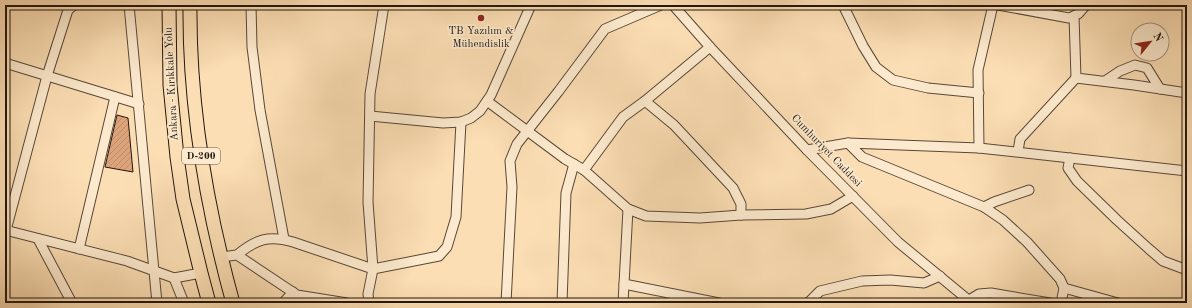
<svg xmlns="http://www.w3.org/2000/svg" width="1192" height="308" font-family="'Old Standard TT',serif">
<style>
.building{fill:url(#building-hatch);stroke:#21160e}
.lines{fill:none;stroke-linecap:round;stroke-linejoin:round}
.minor-casing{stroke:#584838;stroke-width:11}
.highway-casing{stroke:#21160e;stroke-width:15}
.minor{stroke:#fdeace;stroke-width:9}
.highway{stroke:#fcdeb4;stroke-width:13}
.poi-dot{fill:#8f2418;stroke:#fdeace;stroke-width:1.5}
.labels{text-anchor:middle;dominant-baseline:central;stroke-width:3.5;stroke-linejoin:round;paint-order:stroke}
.shield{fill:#fdeace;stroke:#635648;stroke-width:1}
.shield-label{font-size:10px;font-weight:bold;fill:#21160e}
.poi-label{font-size:11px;fill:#21160e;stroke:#fdeace}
.street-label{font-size:11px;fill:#21160e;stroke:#fdeace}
</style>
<defs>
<pattern id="building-hatch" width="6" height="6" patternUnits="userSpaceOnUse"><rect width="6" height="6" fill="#dda47b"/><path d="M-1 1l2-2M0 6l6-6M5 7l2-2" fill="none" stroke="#bd8c69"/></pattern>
</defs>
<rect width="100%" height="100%" fill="#fcdeb4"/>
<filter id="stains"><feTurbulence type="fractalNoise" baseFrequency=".005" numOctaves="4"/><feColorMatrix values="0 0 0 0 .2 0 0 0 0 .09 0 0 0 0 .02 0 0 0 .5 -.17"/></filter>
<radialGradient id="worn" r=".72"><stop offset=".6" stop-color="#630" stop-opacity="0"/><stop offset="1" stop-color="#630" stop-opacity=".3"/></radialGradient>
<!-- building -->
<polygon class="building" points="117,115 128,118 133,172 105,167"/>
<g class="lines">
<defs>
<g id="minor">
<polyline points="129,5 157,303"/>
<polyline points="251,5 252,47 260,110 284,239"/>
<polyline points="673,5 710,47 807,150 898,242 972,303"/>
<polyline points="843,5 863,46 876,67 893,80 928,88 979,93"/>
<polyline points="998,5 1069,18 1078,14 1086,5"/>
<polyline points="1074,16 1076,78 1134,85 1187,93"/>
<polyline points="5,63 139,104"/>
<polyline points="1105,81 1120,71 1135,65 1147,68 1160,89"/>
<polyline points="487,101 565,159 584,170 628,209 646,216 700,218 741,215 806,214 831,209 853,196"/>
<polyline points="645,101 674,125 733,188 741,204 741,215"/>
<polyline points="370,116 443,123 461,122 471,118 480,111 491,95 531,5"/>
<polyline points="848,143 862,157 984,207 1003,220 1027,242 1060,279 1064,288 1061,303"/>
<polyline points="979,148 978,70 993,5"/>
<polyline points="807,150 848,143 979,148 1187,171"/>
<polyline points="1018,151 1020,139 1076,78"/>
<polyline points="1070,158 1068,168 1077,181 1117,220 1149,249 1163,261 1187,270"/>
<polyline points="584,170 623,117 645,101 710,47"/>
<polyline points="984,207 994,202 1029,190"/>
<polyline points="5,230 127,261 174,278 201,273"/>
<polyline points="6,230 47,76 68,10 74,5"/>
<polyline points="38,239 72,303"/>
<polyline points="79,249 115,97"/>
<path d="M 237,255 C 256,239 269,235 293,242 L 373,269 L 439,256 L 447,247 L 456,217 L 461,122"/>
<polyline points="221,257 237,255 297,295 347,303"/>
<polyline points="174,278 184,303"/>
<polyline points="624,284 719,303"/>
<polyline points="1064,288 1118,303"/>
<polyline points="969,300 979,294 991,293 1050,303"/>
<polyline points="283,303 293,292"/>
<polyline points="369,303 368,294 373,269 368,202 370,94 384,5"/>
<polyline points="506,303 512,187 510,161 517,144 558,92 605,29 661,5"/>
<polyline points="562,303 566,193 574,164"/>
<polyline points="623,303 628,209"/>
<polyline points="808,303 820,291 862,281 890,280 924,283 940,276"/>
</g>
<g id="highway">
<polyline points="169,5 170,85 177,157 183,199 201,273 209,303"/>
<path d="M 190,5 C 189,106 206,205 233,303"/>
</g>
</defs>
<!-- minor casing -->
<use href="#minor" class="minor-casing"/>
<!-- highway casing -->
<use href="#highway" class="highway-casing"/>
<!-- minor -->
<use href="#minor" class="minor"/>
<!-- highway -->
<use href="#highway" class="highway"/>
</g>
<!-- markers -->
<circle class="poi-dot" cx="481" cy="18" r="4"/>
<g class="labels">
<!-- shield labels -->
<rect class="shield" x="182" y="148" width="38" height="16" rx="3"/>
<g class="shield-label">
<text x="201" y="156">D-200</text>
</g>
<!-- poi labels -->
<g class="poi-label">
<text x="481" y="31">TB Yazılım &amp;<tspan x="481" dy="13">Mühendislik</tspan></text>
</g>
<!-- street labels -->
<g class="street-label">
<text transform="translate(172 84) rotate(-93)">Ankara - Kırıkkale Yolu</text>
<text transform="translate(826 151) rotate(46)">Cumhuriyet Caddesi</text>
</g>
</g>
<!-- margin -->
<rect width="1192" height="308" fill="none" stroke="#fcdeb4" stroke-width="20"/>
<rect x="6" y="6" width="1180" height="296" fill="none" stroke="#21160e" stroke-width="2"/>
<rect x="10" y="10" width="1172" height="288" fill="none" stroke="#21160e"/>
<!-- north arrow -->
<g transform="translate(1150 42) rotate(60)"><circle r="19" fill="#fdeace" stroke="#a59581"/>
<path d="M0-3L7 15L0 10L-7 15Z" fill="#8f2418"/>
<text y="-6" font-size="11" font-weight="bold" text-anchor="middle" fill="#21160e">N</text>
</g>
<rect width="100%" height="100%" filter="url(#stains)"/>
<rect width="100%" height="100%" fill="url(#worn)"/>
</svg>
